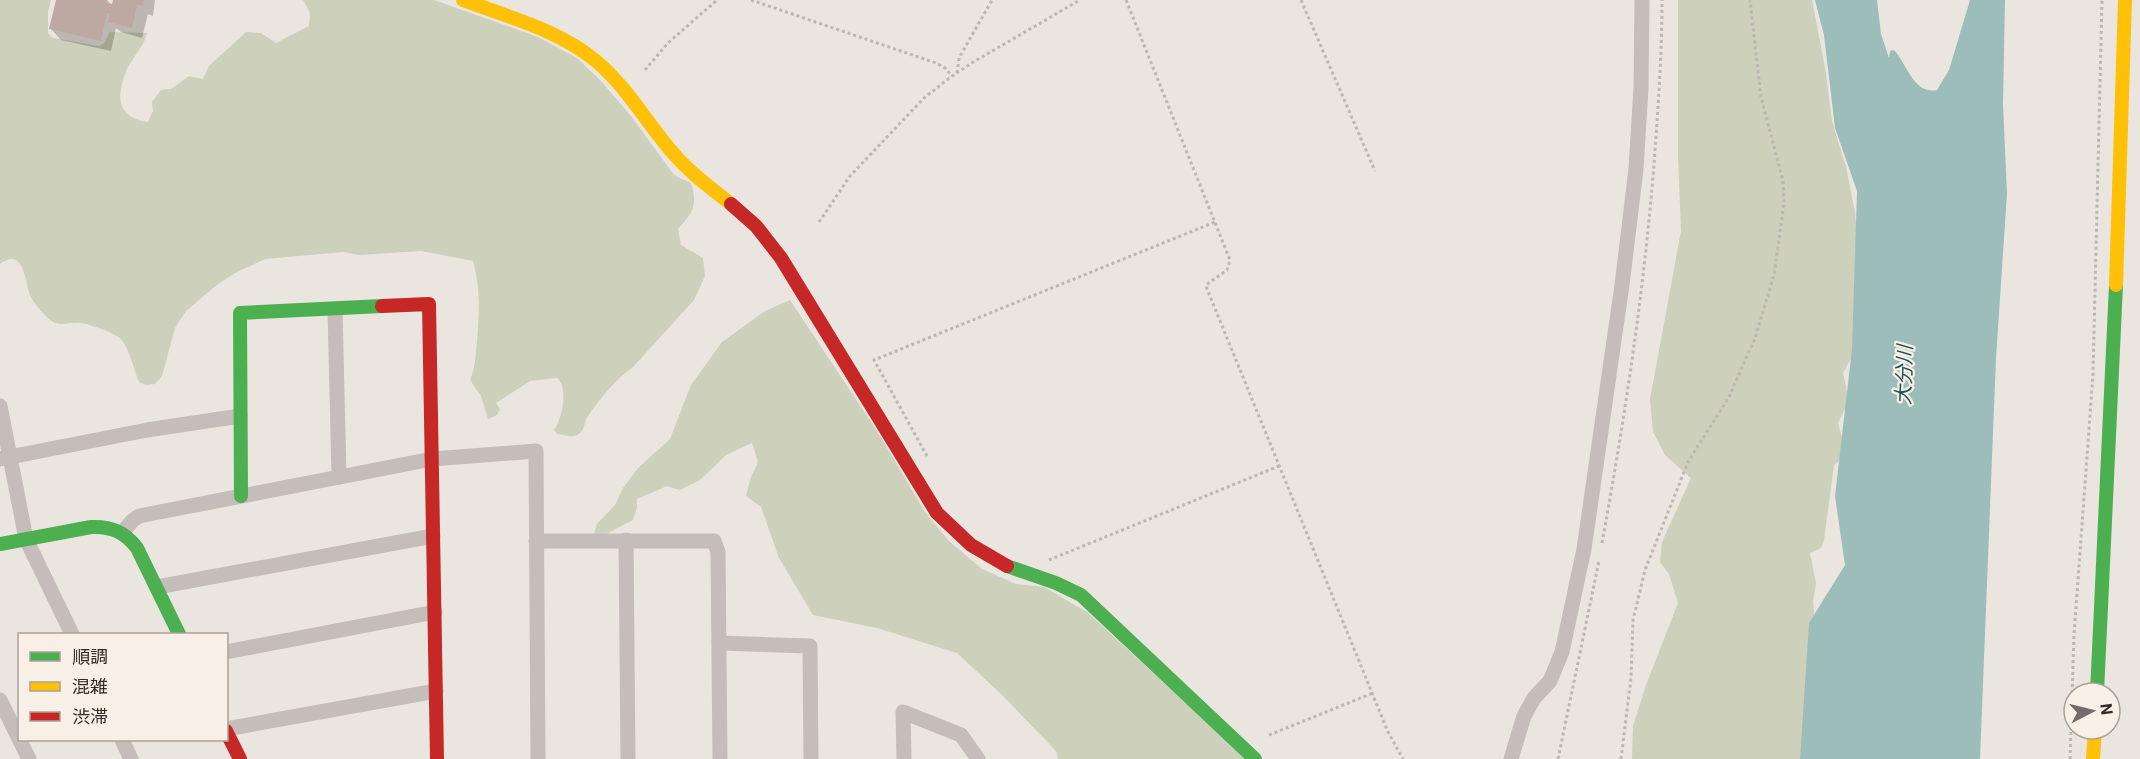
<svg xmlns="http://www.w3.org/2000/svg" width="2140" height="759" font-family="Roboto,'Noto Sans JP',sans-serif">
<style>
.green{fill:#cdd0ba}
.water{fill:#9dbdbb}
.shadow{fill:#0003}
.building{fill:#bea8a2}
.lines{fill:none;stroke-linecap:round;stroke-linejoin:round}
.path{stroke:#bdb6b1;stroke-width:3;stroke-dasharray:3 3;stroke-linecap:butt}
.street{stroke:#c4bdb9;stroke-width:15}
.fast{stroke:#4caf50;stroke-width:14}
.slow{stroke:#ffc107;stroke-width:14}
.jam{stroke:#c62828;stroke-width:14}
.labels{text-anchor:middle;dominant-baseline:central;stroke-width:4.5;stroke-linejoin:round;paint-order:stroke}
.water-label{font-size:20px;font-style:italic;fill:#1f5354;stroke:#f8efe7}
</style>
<rect width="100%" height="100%" fill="#ebe5e0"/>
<!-- green -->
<g class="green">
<path d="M 0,0 L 51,0 L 48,12 L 48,33 L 53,38 L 99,46 L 104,43 L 110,32 L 147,33 C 144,48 130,59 125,74 C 116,99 118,118 148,122 L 153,111 L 152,102 L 161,90 L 171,89 L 189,76 L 203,79 L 209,66 L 246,32 L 261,33 L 276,43 L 309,26 L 310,13 L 303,0 L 434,0 L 538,37 L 577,58 L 601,81 L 631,116 L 674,175 L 691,183 C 698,206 693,212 678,229 L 681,245 L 703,258 L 705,276 L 694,300 L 634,366 C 616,379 600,398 588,416 C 584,421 585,429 580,433 C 574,439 565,435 557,434 L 554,430 C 562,419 569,388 557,378 L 530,381 L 496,403 L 500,409 L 497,415 L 488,419 L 481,396 L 470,380 C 476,366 475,357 477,342 C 479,314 481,290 473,261 L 421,251 L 359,255 L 344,252 L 265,259 L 235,273 L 218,284 L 186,311 L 175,328 L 162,376 L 155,384 L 146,385 L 139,382 C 133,368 131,352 121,339 C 115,333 91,325 82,323 C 64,321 58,330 44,314 C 39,309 33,302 30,295 C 25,282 24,246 0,264 Z"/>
<polygon points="1678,0 1812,0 1825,67 1832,121 1846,167 1855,212 1858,253 1855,351 1843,373 1849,401 1838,423 1844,446 1843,458 1834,465 1824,540 1821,548 1810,553 1816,583 1813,602 1819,658 1807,759 1632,759 1633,726 1646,685 1678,603 1669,574 1660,562 1662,542 1691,478 1665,455 1653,432 1650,399 1681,231 1678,156"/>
<polygon points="790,300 877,431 925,512 949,541 982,569 1016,584 1044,587 1087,612 1246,759 1058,759 1056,751 1001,694 957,653 877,628 813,615 779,558 761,507 746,496 751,477 758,462 752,443 726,455 700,480 680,490 667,486 637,499 637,507 633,520 606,534 594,534 597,524 615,505 623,488 638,468 670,439 691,385 722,342 765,311"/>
</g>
<!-- water -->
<path class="water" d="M 1815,0 L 1877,0 L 1881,34 L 1889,58 L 1890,51 L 1894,50 C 1907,64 1914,95 1937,90 L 1949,70 L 1970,0 L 2005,0 L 2003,104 L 2007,194 L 1996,358 L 1980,759 L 1800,759 L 1809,623 L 1845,565 L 1835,496 L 1852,349 L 1857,191 L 1835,128 L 1824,35 Z"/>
<!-- shadow -->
<polygon class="shadow" points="57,0 107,0 113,6 120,0 155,0 153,16 148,14 142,38 121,32 116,28 111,51 61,40 51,29"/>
<!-- building -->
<polygon class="building" points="56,0 107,0 106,3 112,4 113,0 144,0 143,6 137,4 132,28 108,22 110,13 107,13 101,41 49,29"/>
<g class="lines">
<!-- path -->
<g class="path">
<polyline points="751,0 936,63 945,68 952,76"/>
<polyline points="1126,0 1230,260 1227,270 1206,285 1207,289 1388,732 1403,759"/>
<polyline points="1301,0 1375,171"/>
<polyline points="645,70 668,43 717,0"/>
<polyline points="957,73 959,58 992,0"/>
<polyline points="819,222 850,176 924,98 952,76 975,61 1080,0"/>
<polyline points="927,456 874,360 1215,222"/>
<path d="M 1602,543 C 1625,417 1644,291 1654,164 C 1658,110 1662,54 1662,0"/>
<polyline points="1049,560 1279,466"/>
<polyline points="1269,735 1373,693"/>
<polyline points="1558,759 1599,561"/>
<polyline points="1621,759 1631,678 1633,620 1645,570 1688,462 1729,397 1755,338 1774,275 1784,203 1783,181 1761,97 1750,0"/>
<polyline points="2070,759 2074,635 2093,374 2102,0"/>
</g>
<!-- street -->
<g class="street">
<polyline points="335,309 339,477"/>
<polyline points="0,406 26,539 72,634"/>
<polyline points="0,459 147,430 240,416"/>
<polyline points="122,533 132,521 139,516 432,459 536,451 538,759"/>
<polyline points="626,540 628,759"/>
<polyline points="536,541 714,541 718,552 720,759"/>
<polyline points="157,587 433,536"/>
<polyline points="719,643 810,646 811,759"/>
<polyline points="226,652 435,612"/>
<polyline points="0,700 29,759"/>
<polyline points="226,729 436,691"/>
<polyline points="122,740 131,759"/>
<polyline points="904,759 903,712 961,735 978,759"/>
<polyline points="1511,759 1524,716 1534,698 1550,681 1562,652 1584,549 1622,285 1636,169 1641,88 1642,0"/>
</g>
<!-- fast -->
<g class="fast">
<polyline points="241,496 240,313 382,306"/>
<path d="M 0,544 L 91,527 C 111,526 125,532 137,548 L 179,634"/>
<polyline points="1007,566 1056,583 1081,595 1255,759"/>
<polyline points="2097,693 2116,285"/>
</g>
<!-- slow -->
<g class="slow">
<path d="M 463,0 C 508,17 559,30 596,61 C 627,87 646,122 673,153 C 690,173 711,188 731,204"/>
<polyline points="2116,285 2125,0"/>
<polyline points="2093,759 2095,729"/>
</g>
<!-- jam -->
<g class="jam">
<polyline points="731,204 756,226 781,258 937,513 971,545 1007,566"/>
<polyline points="382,306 429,304 437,759"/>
<polyline points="226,731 240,759"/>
</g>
</g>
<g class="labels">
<!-- water labels -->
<g class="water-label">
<text transform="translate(1904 375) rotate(-88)">大分川</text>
</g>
</g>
<!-- legend -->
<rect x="18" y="633" width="210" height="108" fill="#f8efe7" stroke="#aaa19a" stroke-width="1.5"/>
<rect x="30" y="652" width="30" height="9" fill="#4caf50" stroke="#aaa19a" stroke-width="1.5"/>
<text x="72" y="663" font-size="18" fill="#342b27">順調</text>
<rect x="30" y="682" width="30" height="9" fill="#ffc107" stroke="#aaa19a" stroke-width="1.5"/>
<text x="72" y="693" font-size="18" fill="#342b27">混雑</text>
<rect x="30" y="712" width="30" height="9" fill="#c62828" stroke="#aaa19a" stroke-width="1.5"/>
<text x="72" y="723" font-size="18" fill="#342b27">渋滞</text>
<!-- north arrow -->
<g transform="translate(2092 711) rotate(83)"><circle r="28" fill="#f8efe7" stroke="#aaa19a" stroke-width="1.5"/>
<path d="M0-4.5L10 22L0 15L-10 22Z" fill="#746c68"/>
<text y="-9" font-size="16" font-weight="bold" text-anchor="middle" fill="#342b27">N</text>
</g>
</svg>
